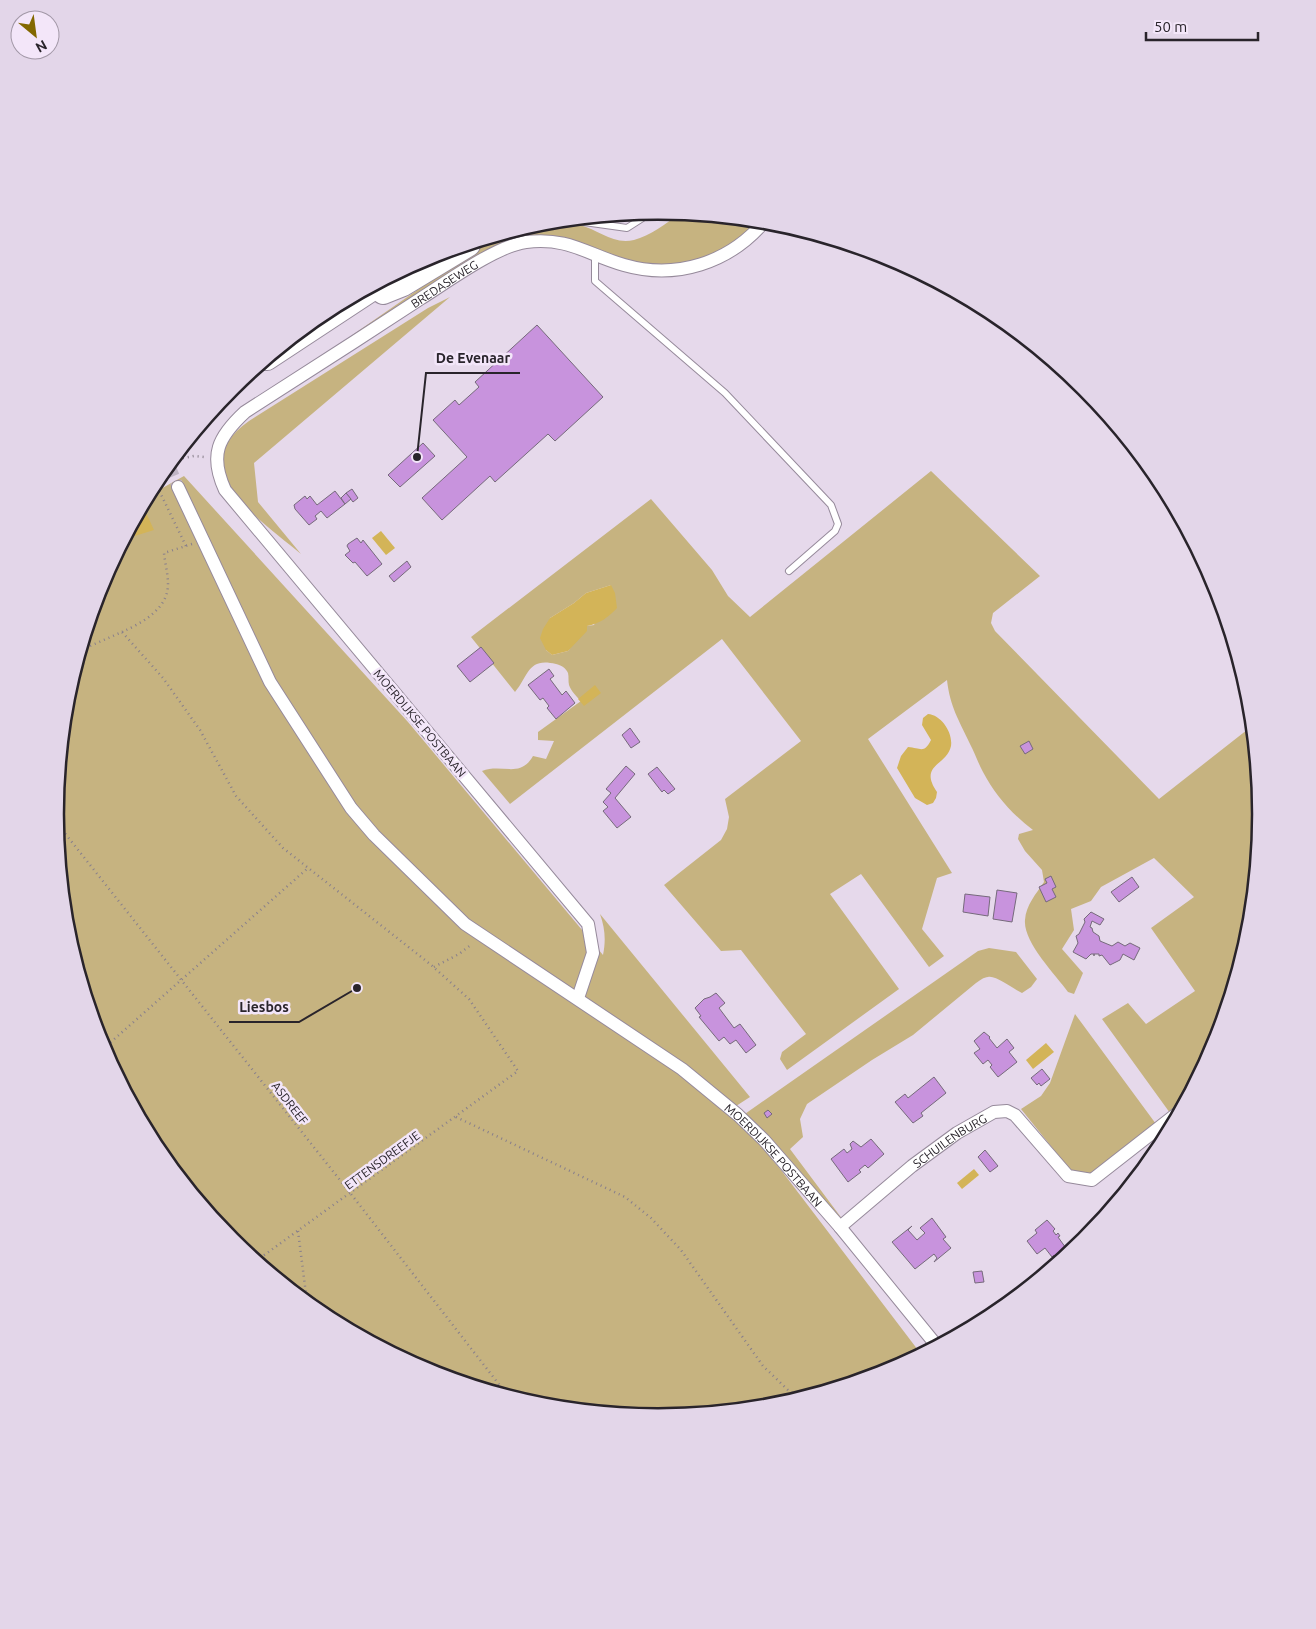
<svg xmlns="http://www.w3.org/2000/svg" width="1316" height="1629" font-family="Ubuntu,sans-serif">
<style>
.green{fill:#c6b380;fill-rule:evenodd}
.water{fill:#d3b458}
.building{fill:#c893dd;stroke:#766a7b}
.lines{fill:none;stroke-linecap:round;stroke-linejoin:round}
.street-tunnel{stroke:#c0b5c5;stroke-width:12;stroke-dasharray:12 6;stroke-linecap:butt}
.lane-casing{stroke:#968a9b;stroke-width:8}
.street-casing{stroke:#968a9b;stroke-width:14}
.highway-casing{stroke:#968a9b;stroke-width:24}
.path{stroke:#887f8b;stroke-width:2.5;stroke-dasharray:1 4;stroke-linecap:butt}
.lane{stroke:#fff;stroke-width:6}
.street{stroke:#fff;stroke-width:12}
.highway{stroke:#fff;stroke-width:22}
.labels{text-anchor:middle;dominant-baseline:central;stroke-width:5;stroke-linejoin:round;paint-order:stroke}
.street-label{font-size:12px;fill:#29242b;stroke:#f3e6f9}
.rim{fill:none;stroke:#29242b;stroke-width:2.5}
.leader{fill:none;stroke:#29242b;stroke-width:2}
.callout-dot{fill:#29242b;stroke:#f3e6f9;stroke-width:2}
.callout-label{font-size:14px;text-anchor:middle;font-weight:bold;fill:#29242b;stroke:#f3e6f9;stroke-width:5;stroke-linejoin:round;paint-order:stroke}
</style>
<rect width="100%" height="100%" fill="#e6d9eb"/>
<!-- green -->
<g class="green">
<path d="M 680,214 L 759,221 L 741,240 L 703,262 L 658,268 L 530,238 L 351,336 C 377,318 403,300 429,282 C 464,257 492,235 535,226 C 550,223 565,221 580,225 C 599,230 613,245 634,240 C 650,236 666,223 680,214 Z"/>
<path d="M 450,297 L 254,463 L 258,502 L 301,554 C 263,522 180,469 249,421 L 428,308 Z"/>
<path d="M 931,471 L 1040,576 L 993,613 L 991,623 L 995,631 L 1159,799 L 1252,726 L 1261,815 L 1249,932 L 1215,1046 L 1184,1102 L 1170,1113 L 1102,1019 L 1128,1003 L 1146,1024 L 1195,991 L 1151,928 L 1194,897 L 1154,858 L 1101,887 L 1091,901 L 1071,909 L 1074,930 L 1062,949 L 1083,973 L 1074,994 L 1068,992 C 1055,974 1023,942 1025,920 C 1026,905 1036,894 1044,882 L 1042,870 L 1025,851 L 1018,839 L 1019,834 L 1033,830 C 1012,814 995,795 983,772 C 978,763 975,753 970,744 C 959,720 950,707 947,680 L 868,739 L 952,873 L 937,878 L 922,929 L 944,956 L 929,967 L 861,874 L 830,894 L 899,989 L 787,1070 L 780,1059 L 782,1052 L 806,1034 L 741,950 L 721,951 L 664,885 L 721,840 L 727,829 L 729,817 L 725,799 L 801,741 L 722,639 L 510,804 L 482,771 C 502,763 520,779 533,756 L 546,759 L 554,741 L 538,740 L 538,732 L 581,701 C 577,697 571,691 569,685 C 568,681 569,677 568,673 C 566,668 561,665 556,664 C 528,657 529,675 515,692 L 471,637 L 651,499 L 712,570 L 728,596 L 750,617 ZM 611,585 L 594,625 L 587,626 L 568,651 L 552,655 L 546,650 L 550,618 L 574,603 L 586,593 Z"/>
<path d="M 184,476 L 408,722 L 603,955 C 606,940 605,928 600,914 L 750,1097 L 733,1108 L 723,1100 L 781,1170 L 921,1354 L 888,1372 L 775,1406 L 658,1417 L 540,1406 L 427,1371 L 323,1316 L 231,1241 L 156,1149 L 101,1045 L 67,932 L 55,814 L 67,697 L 101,583 L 148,496 Z"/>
<path d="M 989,948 L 1016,952 L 1037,979 L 1031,987 L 1022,993 C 1013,989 996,975 988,977 C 984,977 979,981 976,983 L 913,1035 L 872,1060 L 807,1104 L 800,1119 L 803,1137 L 790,1149 L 843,1220 L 781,1153 L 742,1116 L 978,951 Z"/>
<polygon points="1075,1014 1156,1124 1085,1177 1075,1176 1021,1109 1041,1096 1050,1083"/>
</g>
<!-- water -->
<g class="water">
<polygon points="143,506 154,530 125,539"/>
<polygon points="381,531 395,548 386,555 372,538"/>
<path d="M 611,585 L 615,593 L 617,608 C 609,617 599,624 587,626 L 587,631 L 568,651 L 552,655 L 546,650 L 540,638 L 543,629 L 550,618 L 574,603 L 586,593 Z"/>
<polygon points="595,685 601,693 584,706 578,699"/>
<path d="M 928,714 C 941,715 953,732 951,746 C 947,766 918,764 937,792 L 936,798 L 933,803 L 927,805 L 915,798 L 897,768 L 901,756 L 908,747 C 921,748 924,754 931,740 L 922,725 L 923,718 Z"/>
<polygon points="1046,1043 1054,1052 1033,1069 1026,1060"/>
<polygon points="974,1169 979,1175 962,1189 957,1183"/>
</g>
<!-- building -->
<g class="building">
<polygon points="537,325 603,397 555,441 548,434 495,482 490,476 442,520 422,498 467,457 433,420 455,400 459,405 479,387 475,382"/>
<polygon points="423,443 435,456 400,487 388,475"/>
<polygon points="352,489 358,498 353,502 346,493"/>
<polygon points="335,491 345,504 327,518 321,511 315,516 317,519 309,525 295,509 294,505 305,496 307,499 310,496 317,505"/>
<polygon points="346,493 351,499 345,504 341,498"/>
<polygon points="357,538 361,543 363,540 382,564 367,576 355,562 353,563 345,555 350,551 347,546 348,544"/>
<polygon points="407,561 411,567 394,582 389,576"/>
<polygon points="481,647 494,663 470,682 457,666"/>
<polygon points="549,669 554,676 550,679 562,695 566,691 575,703 556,719 547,708 549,706 543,698 540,700 528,685"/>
<polygon points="630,728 640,742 631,748 622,735"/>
<polygon points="1029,741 1033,749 1025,754 1020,746"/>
<polygon points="626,766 635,774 615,798 631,817 617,828 603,811 608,807 603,802 611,793 606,789"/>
<polygon points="657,767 675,789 668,794 664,790 662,792 648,774"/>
<polygon points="1051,876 1056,887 1052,889 1056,897 1046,902 1039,887 1047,883 1045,879"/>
<polygon points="1132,877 1139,887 1119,902 1111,892"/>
<polygon points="997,890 1017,893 1012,922 993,919"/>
<polygon points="965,894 990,897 988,916 963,912"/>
<polygon points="1091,912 1104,919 1100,925 1092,921 1090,927 1092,928 1093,932 1099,936 1100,941 1112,946 1118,942 1125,946 1130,943 1140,948 1134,960 1123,954 1120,960 1110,965 1102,955 1099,956 1099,954 1094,954 1094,956 1094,954 1091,954 1086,959 1073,952 1078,943 1076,936 1079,934 1085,922 1084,919"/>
<polygon points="716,993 725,1003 719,1008 734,1028 740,1024 756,1045 746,1053 736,1040 730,1044 724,1037 719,1041 699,1017 701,1016 695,1008 704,999 710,997"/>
<polygon points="984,1032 990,1037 989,1038 997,1048 1007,1039 1014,1048 1009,1052 1017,1062 998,1077 990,1067 992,1065 988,1060 983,1064 974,1053 980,1049 974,1041"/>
<polygon points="1042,1069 1050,1079 1041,1086 1039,1083 1037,1085 1031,1078"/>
<polygon points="934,1077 946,1093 921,1113 923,1116 913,1123 895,1102 905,1094 908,1098"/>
<polygon points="768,1110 772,1114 767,1118 764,1113"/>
<polygon points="871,1139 884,1154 868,1168 865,1165 859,1170 861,1172 848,1182 831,1159 844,1149 847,1153 852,1149 850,1144 853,1141 861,1147"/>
<polygon points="985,1150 998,1166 990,1172 978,1157"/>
<polygon points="932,1218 946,1237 943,1239 951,1248 934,1262 937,1258 934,1254 915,1269 892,1242 912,1226 908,1230 917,1240 925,1233 920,1228"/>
<polygon points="1047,1220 1055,1229 1053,1231 1056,1235 1058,1233 1060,1236 1058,1237 1068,1251 1080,1242 1082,1243 1060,1261 1054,1255 1052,1257 1045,1248 1037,1254 1027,1241 1037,1233 1035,1230"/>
<polygon points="982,1271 984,1282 975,1283 973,1272"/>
</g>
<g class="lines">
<!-- street-tunnel -->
<polyline class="street-tunnel" points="169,465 178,487"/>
<defs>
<g id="lane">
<polyline points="570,220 627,228 652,212"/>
<polyline points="595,254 595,281 725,393 831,505 838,524 835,531 789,571"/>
</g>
<g id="street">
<path id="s1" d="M 178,487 L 270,682 L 351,808 L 374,835 L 465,924 L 682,1069 L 738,1115 L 764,1140 L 840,1227 L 937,1346"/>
<path id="s2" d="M 578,998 L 593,953 L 588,924 L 225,490 C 209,455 218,437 245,412 C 303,375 362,337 420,299 C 447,282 496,246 526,242 C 569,237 586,254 624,265 C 676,280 729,263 764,222"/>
<path id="s3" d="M 840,1227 L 912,1166 L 957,1133 L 994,1112 L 1007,1111 L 1015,1115 L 1068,1176 L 1092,1180 L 1179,1112"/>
</g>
<g id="highway">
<polyline points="383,293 403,285 469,245"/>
<polyline points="267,359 396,274"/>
</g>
</defs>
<!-- lane casing -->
<use href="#lane" class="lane-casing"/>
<!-- street casing -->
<use href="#street" class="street-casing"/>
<!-- highway casing -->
<use href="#highway" class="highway-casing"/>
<!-- path -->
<g class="path">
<polyline points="173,460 194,456 204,457"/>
<polyline points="155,482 186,546"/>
<path d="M 122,632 C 142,623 168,609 168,584 C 168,574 165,563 164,553 L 192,544"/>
<polyline points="81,650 122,632 163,678 200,730 236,796 283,848 430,964 469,999 518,1071 256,1261"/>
<polyline points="56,822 351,1194 508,1396"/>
<polyline points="434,967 459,954 472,944"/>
<polyline points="103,1049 308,868"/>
<polyline points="456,1117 625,1197 651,1218 681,1250 763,1366 789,1391 802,1398"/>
<polyline points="298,1231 307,1302"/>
</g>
<!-- lane -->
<use href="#lane" class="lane"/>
<!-- street -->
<use href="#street" class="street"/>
<!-- highway -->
<use href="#highway" class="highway"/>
</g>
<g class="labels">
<!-- street labels -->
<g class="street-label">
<text stroke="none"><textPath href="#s2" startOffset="968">BREDASEWEG</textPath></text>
<text transform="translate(420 723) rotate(50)">MOERDIJKSE POSTBAAN</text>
<text transform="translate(290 1103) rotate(52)">ASDREEF</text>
<text stroke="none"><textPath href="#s3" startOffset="140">SCHUILENBURG</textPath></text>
<text stroke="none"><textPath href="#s1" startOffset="915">MOERDIJKSE POSTBAAN</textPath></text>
<text transform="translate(382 1160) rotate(-36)">ETTENSDREEFJE</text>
</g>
</g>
<!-- crop -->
<path d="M0 0H1316V1629H0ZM64 814a594 594 0 1 1 1188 0a594 594 0 1 1-1188 0Z" fill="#e3d6e9" fill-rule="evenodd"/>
<path class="rim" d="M64 814a594 594 0 1 1 1188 0a594 594 0 1 1-1188 0Z"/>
<!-- callouts -->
<path class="leader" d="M417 457L426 373H520M357 988L299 1022H229"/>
<g class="callout-dot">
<circle cx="417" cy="457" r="5"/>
<circle cx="357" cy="988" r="5"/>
</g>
<g class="callout-label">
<text x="473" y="363">De Evenaar</text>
<text x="264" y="1012">Liesbos</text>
</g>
<!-- north arrow -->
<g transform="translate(35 35) rotate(151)"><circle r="24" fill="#f3e6f9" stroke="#a298a7"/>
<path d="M0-4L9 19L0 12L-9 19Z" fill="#836800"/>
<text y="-8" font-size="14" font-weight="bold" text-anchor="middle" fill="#29242b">N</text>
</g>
<!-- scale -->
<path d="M1146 32v8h112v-8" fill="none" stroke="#29242b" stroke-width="2.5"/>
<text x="1154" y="32" font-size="15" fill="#29242b" stroke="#f3e6f9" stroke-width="4" paint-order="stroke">50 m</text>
</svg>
